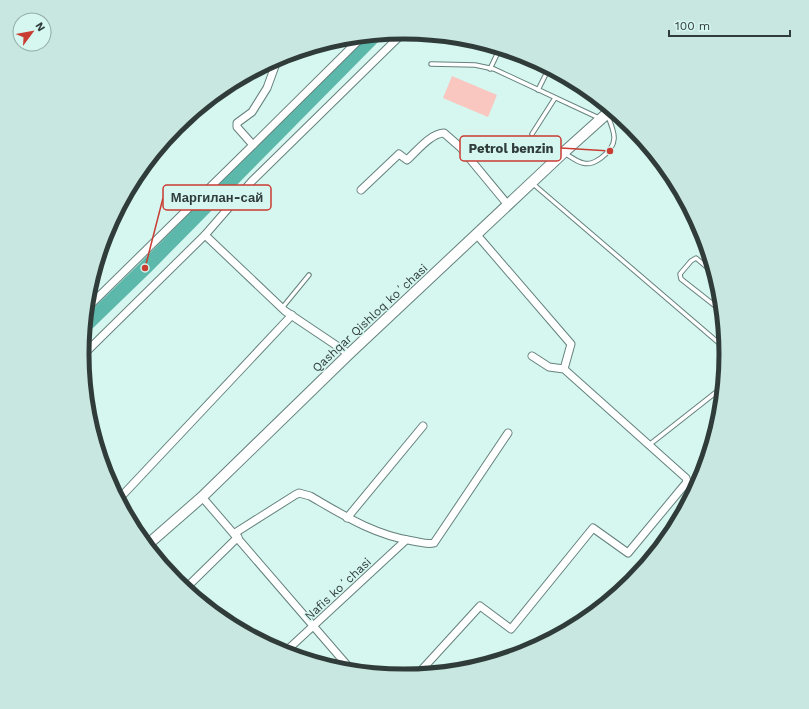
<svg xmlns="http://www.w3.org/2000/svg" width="809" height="709" font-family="'Work Sans',sans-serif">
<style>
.green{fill:#f9c7bf}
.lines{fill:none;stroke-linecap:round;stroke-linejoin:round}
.river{stroke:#5cb8ab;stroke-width:14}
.lane-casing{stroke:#65827d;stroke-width:5.5}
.street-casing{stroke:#65827d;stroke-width:9}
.secondary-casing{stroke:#65827d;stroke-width:12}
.lane{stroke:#fff;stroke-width:3.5}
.street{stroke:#fff;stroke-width:7}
.secondary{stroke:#fff;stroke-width:10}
.labels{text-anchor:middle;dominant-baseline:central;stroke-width:3;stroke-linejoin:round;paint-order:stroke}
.street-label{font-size:12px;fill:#303c3a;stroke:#d6f6f0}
.rim{fill:none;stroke:#303c3a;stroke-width:5}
.leader{fill:none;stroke:#c93c32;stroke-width:1.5}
.callout-dot{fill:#c93c32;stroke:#d6f6f0;stroke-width:1.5}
.callout{fill:#d6f6f0;stroke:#c93c32;stroke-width:1.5}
.callout-label{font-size:13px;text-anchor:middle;font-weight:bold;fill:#303c3a}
</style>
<rect width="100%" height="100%" fill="#d6f6f0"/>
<!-- green -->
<polygon class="green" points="452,76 497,95 488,117 443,98"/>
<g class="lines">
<!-- river -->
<polyline class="river" points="85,326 145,268 375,35"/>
<defs>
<g id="lane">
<polyline points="431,64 475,65 494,69 599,118"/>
<polyline points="490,69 500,48"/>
<polyline points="538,90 549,68"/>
<polyline points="532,134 555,98"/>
<path d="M 564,153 C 570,156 577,162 583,163 C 590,165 595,162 601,158 C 620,144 615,133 607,114"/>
<polyline points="532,183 727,350"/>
<polyline points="716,275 696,258 691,261 680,274 681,279 723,312"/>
<polyline points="282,308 309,275"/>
<polyline points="649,445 724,386"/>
</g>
<g id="street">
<polyline points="278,58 267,88 252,112 237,123 237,127 253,145 363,36"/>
<path d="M 361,190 L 399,154 L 407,160 C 416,152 431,133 444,133 L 460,147 L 508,205"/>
<polyline points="205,235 285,311 349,354"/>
<polyline points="477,235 571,344 564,369"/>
<polyline points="87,308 253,145"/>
<polyline points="82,356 205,235 252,181 404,32"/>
<polyline points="202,497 353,672"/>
<polyline points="118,500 292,315"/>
<polyline points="347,518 423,426"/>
<path d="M 235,533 L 295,495 L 299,493 L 310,496 C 343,515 374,535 413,541 C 420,542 427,545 434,543 L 508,433"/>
<polyline points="185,589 238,537"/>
<polyline points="284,653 406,540"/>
<polyline points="416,676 480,606 511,629 593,528 628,553 687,482 686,478 564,369 549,367 532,356"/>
</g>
<polyline id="secondary" points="146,546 202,497 349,354 563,153 612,109"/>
</defs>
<!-- lane casing -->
<use href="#lane" class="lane-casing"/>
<!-- street casing -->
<use href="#street" class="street-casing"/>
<!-- secondary casing -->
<use href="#secondary" class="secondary-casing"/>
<!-- lane -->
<use href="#lane" class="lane"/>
<!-- street -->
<use href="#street" class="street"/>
<!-- secondary -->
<use href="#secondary" class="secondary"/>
</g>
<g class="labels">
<!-- street labels -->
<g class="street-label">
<text transform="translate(370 318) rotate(-43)">Qashqar Qishloq koʻchasi</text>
<text transform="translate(338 589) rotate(-43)">Nafis koʻchasi</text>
</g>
</g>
<!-- crop -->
<path d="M0 0H809V709H0ZM89 354a315 315 0 1 1 630 0a315 315 0 1 1-630 0Z" fill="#c9e7e1" fill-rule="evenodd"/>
<path class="rim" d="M89 354a315 315 0 1 1 630 0a315 315 0 1 1-630 0Z"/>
<!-- callouts -->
<path class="leader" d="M610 151L561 148M145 268L163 198"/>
<g class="callout-dot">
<circle cx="610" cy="151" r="4"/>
<circle cx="145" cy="268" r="4"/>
</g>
<g class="callout">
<rect x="460" y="136" width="101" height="25" rx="4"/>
<rect x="163" y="185" width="108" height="25" rx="4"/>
</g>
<g class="callout-label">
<text x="511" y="153">Petrol benzin</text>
<text x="217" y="202">Маргилан-сай</text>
</g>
<!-- north arrow -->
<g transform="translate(32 32) rotate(58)"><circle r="19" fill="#d6f6f0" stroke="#94aca7"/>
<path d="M0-3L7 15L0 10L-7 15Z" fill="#c93c32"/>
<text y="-6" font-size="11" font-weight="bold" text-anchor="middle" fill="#303c3a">N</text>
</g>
<!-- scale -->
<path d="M669 30v6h121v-6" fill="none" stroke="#303c3a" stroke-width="2"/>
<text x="675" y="30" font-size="12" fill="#303c3a" stroke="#d6f6f0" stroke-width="3" paint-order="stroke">100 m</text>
</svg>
